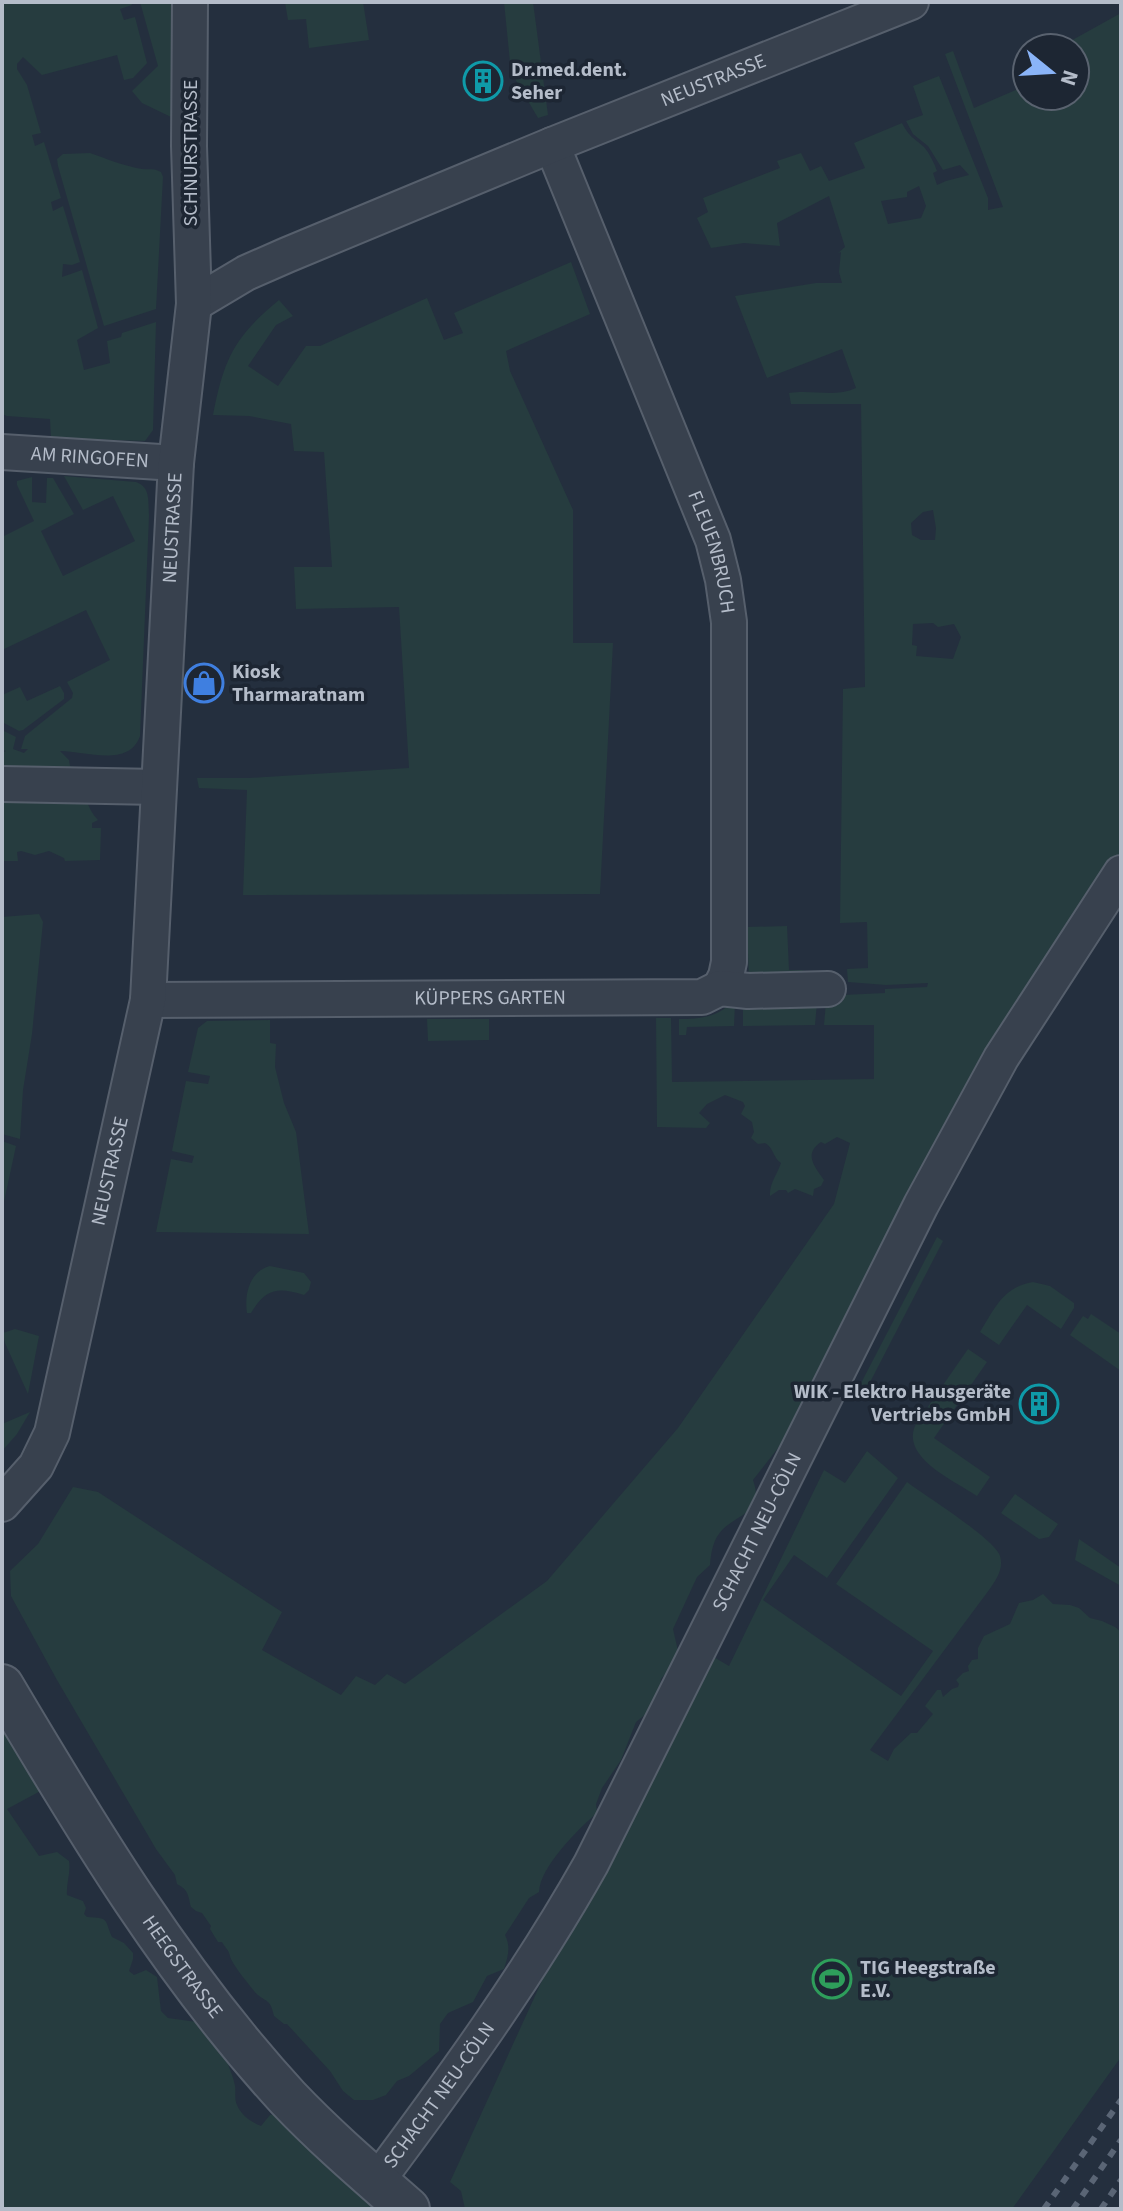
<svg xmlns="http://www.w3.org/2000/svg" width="1123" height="2211" font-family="'Source Sans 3',sans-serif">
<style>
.green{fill:#263c3f;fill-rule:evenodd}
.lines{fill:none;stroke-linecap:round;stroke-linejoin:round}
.minor-casing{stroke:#565f6c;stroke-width:38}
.tertiary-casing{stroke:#565f6c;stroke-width:46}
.minor{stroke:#38414e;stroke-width:34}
.tertiary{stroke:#38414e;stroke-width:42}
.rail{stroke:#5a6575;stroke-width:6;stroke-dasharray:8 8;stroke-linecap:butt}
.labels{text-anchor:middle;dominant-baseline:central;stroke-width:7;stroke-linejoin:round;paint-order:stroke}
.poi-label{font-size:20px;font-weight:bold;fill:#b4bcc9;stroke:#1d2633;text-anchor:start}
.street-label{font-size:20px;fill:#b4bcc9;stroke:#1d2633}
</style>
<rect width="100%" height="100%" fill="#242f3e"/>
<!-- green -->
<g class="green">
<polygon points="2,2 131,2 132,5 120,9 124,20 135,17 147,63 133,78 124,80 117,55 42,75 23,57 17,64 17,69 27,85 41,133 32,135 35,146 44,142 61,198 51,202 53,211 63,206 80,262 72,265 63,264 62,277 82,270 98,328 77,340 84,370 110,363 107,341 121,337 122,333 156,322 153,430 145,441 51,438 50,419 7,416 2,414"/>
<polygon points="140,2 171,2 171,117 142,103 132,91 158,66"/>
<polygon points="285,2 363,2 369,40 309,48 306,19 288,20"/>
<polygon points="504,2 533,2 548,115 538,118 511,72"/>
<path d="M 1121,13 L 1121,854 L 1051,968 L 796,1425 L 753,1480 C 764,1512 742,1512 723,1529 C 713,1539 711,1552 710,1565 L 697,1577 L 673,1629 L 678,1651 L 673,1665 L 661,1679 L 656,1706 L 636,1722 L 621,1760 L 602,1788 L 596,1804 L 597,1813 C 578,1829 540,1867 539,1892 L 529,1898 L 505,1935 C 511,1947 508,1956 504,1969 L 487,1976 L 473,2002 L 448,2013 L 440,2024 L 439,2051 L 409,2076 L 397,2081 L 386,2095 L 373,2100 L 354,2100 L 343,2091 L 330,2071 L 287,2024 L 284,2024 L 274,2016 C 270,1996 264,2003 254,1991 C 247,1982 236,1969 231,1959 C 230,1957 230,1955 229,1953 C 229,1951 222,1943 222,1942 L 218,1942 L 210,1929 L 211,1926 L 202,1913 L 196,1911 L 191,1907 C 188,1896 189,1890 177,1884 L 175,1875 L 156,1849 L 57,1680 L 11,1596 L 10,1571 L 38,1544 L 73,1487 L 98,1492 L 282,1612 L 262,1650 L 341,1695 L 356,1676 L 375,1685 L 387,1674 L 405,1684 L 547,1581 L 678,1428 L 834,1204 L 850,1143 L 837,1137 L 825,1144 L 821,1142 C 803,1154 815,1167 824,1180 L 821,1186 L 814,1189 L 813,1196 L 795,1189 L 788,1193 L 786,1190 L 779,1190 L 770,1196 C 769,1184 777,1175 781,1163 C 773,1158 774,1148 765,1143 L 758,1144 L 751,1138 L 754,1132 L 752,1122 L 741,1114 L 745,1106 L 743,1102 L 725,1095 L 707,1104 L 699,1113 L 710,1123 L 706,1128 L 657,1127 L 656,1018 L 671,1018 L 672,1082 L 874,1079 L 874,1025 L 824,1025 L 826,1002 L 842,1002 L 843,995 L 885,993 L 885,989 L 927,987 L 928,983 L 886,985 L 848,982 L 847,969 L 868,968 L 867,922 L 840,923 L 843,689 L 865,687 L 861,404 L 791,404 L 789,393 C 813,389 834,398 856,388 L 842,349 L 767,378 L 735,296 L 816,283 L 842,283 L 839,272 L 841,252 L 838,253 L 845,247 L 829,196 L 777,223 L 780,246 L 744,243 L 711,248 L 697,218 L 708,212 L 703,198 L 780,168 L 777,161 L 801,153 L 810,171 L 821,166 L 829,181 L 865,168 L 854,143 L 902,123 C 910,138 913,137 924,147 C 930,154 934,163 937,171 L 933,173 L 937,185 L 946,181 L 969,175 L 960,165 L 943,170 L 928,146 L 913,134 L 906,121 L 923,115 L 913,86 L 939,76 L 988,198 L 988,210 L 1003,207 L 945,54 L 953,51 L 974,108 L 1027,85 L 1027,96 L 1075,96 L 1075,48 L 1058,48 ZM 919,186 L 926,206 L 921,218 L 888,224 L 881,201 L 907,197 L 907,192 ZM 933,510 L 936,528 L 935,540 L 921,540 L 912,535 L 911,523 L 923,512 ZM 933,623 L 938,627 L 954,624 L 961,637 L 953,659 L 916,656 L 917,646 L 912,645 L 913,624 Z"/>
<path d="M 90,153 C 107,159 124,166 142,169 C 149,170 154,168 161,172 L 163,177 L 156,309 L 104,326 L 58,166 L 57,159 L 63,154 Z"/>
<path d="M 571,262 L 590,314 L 506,351 L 510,371 L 573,510 L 573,643 L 613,643 L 600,894 L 243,895 L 247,790 L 199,788 L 197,778 L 249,778 L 409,768 L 399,607 L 296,609 L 294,567 L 332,567 L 324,452 L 294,451 L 291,424 L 249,416 L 213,415 C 224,359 234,337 279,300 L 293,316 L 276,325 L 248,366 L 278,386 L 306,346 L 320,346 L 427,298 L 444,340 L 463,333 L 454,313 Z"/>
<path d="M 64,476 L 136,482 C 151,487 148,502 149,516 L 140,736 C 129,768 85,751 60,751 L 69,760 L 70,766 L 75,767 L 78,772 C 83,788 86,808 98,820 L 92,823 L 92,828 L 101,828 L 100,860 L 65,861 L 64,858 L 49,851 L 35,855 L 21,851 L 17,852 L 18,861 L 2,861 L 2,753 L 6,751 L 2,750 L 2,730 L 16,737 L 13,749 L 24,753 L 28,749 L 21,749 L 25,736 L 72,698 L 73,693 L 67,682 L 110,660 L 86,610 L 2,650 L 2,537 L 34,521 L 17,485 L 17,481 L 32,477 L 32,502 L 46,503 L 47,478 L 53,478 L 74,514 L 41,531 L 63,576 L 135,541 L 113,496 L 83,510 Z"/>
<polygon points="60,686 64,693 64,699 23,730 19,731 2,722 2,695 20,687 27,701"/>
<polygon points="39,914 43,922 32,1034 23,1090 20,1139 2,1134 2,917"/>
<polygon points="787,926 789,970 802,970 810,973 749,980 747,927"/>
<path d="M 731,1003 L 735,1003 L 734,1026 L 687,1027 L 686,1035 L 679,1035 L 679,1019 C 699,1019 716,1018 731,1003 Z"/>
<path d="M 817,1003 L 815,1025 L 743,1026 L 743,1005 C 761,1012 798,1008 817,1003 Z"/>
<polygon points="427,1019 489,1019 489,1040 428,1041"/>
<polygon points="270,1020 270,1043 276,1044 275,1067 284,1103 296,1132 309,1234 156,1232 171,1159 192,1163 194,1156 172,1151 186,1081 208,1084 210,1076 188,1072 198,1028 207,1021"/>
<polygon points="2,1141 16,1146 2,1211"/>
<polygon points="937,1237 943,1241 866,1390 859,1387"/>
<path d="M 270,1266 L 304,1273 L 311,1282 L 309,1290 L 304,1295 C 278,1287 266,1288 251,1313 L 247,1313 C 244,1294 250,1271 270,1266 Z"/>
<path d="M 1033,1282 L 1050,1286 L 1074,1303 L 1074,1308 L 1061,1329 L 1027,1305 L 999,1345 L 980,1332 C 995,1308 1003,1287 1033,1282 Z"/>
<polygon points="1091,1314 1121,1334 1121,1371 1070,1335 1083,1316 1088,1319"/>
<polygon points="15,1329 39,1336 28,1394 5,1343 3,1333"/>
<path d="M 968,1349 L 987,1362 L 934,1438 L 990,1477 L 977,1496 C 955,1481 899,1457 916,1424 Z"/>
<polygon points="30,1412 17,1434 2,1451 2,1424"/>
<path d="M 867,1451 L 898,1478 L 827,1578 L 794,1555 L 763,1600 L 901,1696 L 933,1651 L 836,1584 L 907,1482 C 924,1495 995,1539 1000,1556 C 1004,1569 996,1580 989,1590 L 870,1750 L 888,1761 L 894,1749 L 911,1733 L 917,1733 L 933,1714 L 925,1706 L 937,1690 L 941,1690 L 943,1697 L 952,1689 L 958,1687 L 959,1684 L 956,1680 L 963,1673 L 969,1671 L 968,1666 L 972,1660 L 978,1659 L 978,1648 L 984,1636 L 1010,1624 L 1019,1603 L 1033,1600 L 1043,1594 L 1053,1604 L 1070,1605 L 1079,1608 L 1090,1618 L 1102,1621 L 1115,1627 L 1121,1632 L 1121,2057 L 1012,2209 L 465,2209 L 461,2191 L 450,2182 L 695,1646 L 729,1666 L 824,1470 L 845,1483 Z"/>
<polygon points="1015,1494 1058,1524 1049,1537 1039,1539 1001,1513"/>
<polygon points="1079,1539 1121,1568 1121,1586 1075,1560"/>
<path d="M 2,1691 L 61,1780 L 7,1809 L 39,1856 L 57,1852 L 69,1861 C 71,1873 66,1883 67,1895 L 83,1901 L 86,1908 L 84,1914 L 87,1917 C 110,1918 104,1919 112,1937 L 124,1943 L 133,1953 L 133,1959 L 129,1971 L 134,1975 L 146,1970 L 157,1977 L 161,2011 L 168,2018 L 197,2022 L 225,2049 C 225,2062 233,2073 235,2086 C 236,2092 234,2099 237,2105 C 241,2115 251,2122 261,2126 L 270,2115 L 278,2113 L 375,2203 L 374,2209 L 2,2209 Z"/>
</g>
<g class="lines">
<defs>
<g id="minor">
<path id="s1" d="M 552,145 L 713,540 L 723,580 L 729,622 L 729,962 L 726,976 L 720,988"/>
<path id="s2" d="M 194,304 L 246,273 L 287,255 L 552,145 L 911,2"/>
<path id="s3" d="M 2,452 L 176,463"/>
<polyline points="2,784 158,787"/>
<path id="s4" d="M 148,1000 L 702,997 L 720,988 L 748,991 L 828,989"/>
<path id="s5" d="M 2,1504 L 36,1466 L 52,1433 L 148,1000 L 176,463 L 194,304 L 189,146 L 190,2"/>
<path id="s6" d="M 377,2181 C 453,2079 528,1976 591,1864 L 921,1205 L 1001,1058 L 1121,873"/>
</g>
<g id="tertiary">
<path id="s7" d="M 2,1686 C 88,1831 174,1974 288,2098 C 326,2138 367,2173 408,2209"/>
</g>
</defs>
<!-- minor casing -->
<use href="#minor" class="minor-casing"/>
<!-- tertiary casing -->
<use href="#tertiary" class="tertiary-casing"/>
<!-- minor -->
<use href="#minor" class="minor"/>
<!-- tertiary -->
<use href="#tertiary" class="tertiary"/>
<!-- rail -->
<g class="rail">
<polyline points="1044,2209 1121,2100"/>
<polyline points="1073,2209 1121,2140"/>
<polyline points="1101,2209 1121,2180"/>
</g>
</g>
<!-- icons -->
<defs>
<symbol id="building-ring" viewBox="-11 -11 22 22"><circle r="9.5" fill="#1d2633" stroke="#0f9aa8" stroke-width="1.5"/><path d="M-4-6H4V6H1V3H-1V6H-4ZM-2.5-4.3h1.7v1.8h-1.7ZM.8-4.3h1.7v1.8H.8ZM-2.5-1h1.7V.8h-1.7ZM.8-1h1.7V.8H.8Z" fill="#0f9aa8"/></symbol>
<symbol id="shop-ring" viewBox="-11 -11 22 22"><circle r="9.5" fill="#1d2633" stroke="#3f7fe0" stroke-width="1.5"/><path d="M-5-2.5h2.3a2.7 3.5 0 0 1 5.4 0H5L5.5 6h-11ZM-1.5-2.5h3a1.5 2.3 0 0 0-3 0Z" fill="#3f7fe0"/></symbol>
<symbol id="stadium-ring" viewBox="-11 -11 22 22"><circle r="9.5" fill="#1d2633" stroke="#2e9e5b" stroke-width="1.5"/><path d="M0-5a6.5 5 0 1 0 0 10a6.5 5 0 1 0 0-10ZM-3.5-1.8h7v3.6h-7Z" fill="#2e9e5b"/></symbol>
</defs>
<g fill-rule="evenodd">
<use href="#building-ring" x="461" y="59" width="44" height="44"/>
<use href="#shop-ring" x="182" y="661" width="44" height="44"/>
<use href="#building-ring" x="1017" y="1382" width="44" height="44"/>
<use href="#stadium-ring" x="810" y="1957" width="44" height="44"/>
</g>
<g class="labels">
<!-- poi labels -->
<g class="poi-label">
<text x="511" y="70">Dr.med.dent.<tspan x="511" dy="23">Seher</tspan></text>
<text x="232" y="672">Kiosk<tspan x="232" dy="23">Tharmaratnam</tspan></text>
<text x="1011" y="1392" text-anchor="end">WIK - Elektro Hausgeräte<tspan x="1011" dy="23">Vertriebs GmbH</tspan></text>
<text x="860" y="1968">TIG Heegstraße<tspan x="860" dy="23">E.V.</tspan></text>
</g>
<!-- street labels -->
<g class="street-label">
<text stroke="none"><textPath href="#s2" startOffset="566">NEUSTRASSE</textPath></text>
<text transform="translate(191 153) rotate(-90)">SCHNURSTRASSE</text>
<text stroke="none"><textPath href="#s3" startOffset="88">AM RINGOFEN</textPath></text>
<text stroke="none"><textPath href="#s5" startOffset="1004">NEUSTRASSE</textPath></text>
<text stroke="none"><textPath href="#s1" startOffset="438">FLEUENBRUCH</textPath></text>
<text stroke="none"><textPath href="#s4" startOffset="342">KÜPPERS GARTEN</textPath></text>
<text stroke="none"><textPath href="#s5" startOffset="356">NEUSTRASSE</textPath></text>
<text stroke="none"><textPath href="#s6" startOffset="754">SCHACHT NEU-CÖLN</textPath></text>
<text stroke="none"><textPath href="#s7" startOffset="334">HEEGSTRASSE</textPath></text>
<text stroke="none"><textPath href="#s6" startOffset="106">SCHACHT NEU-CÖLN</textPath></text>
</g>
</g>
<!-- border -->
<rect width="1123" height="2211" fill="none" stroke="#b4bcc9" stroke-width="8"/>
<!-- north arrow -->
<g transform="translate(1051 72) rotate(108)"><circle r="38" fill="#1d2633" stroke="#59626f" stroke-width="2"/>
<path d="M0-6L14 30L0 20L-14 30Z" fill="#8ab4f8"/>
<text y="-12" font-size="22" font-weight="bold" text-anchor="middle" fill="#b4bcc9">N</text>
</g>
</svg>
